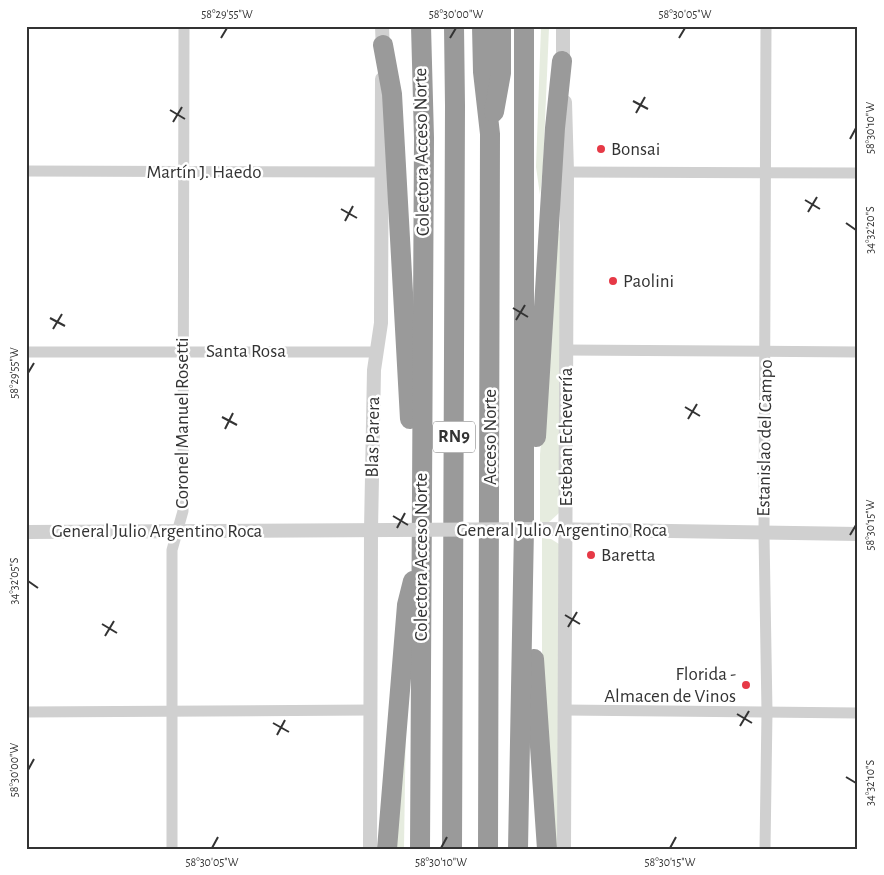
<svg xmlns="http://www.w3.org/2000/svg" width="884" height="875" font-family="'Alegreya Sans',sans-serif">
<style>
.grass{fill:#e6ecdf}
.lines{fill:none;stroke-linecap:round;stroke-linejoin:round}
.minor{stroke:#d0d0d0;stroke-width:11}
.tertiary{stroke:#d0d0d0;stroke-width:14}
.motorway{stroke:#9a9a9a;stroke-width:20}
.tertiary-bridge{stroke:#d0d0d0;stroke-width:14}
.ticks{fill:none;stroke:#333;stroke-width:2}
.poi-dot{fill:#e63946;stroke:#fff;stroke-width:2}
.labels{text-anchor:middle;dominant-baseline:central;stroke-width:5;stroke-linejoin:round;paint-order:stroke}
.shield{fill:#fff;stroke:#707070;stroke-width:1}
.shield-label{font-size:18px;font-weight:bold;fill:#333}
.poi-label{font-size:19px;fill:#333;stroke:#fff;text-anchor:start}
.street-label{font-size:19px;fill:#333;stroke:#fff}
.neatline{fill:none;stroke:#333;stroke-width:2}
.ticks-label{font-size:12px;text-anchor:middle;fill:#333}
</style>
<rect width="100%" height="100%" fill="#fff"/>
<!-- grass -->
<g class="grass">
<polygon points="541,27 549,28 543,167 540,195 536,167"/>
<polygon points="557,230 563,231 559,513 548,523 540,522 540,455"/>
<polygon points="542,538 551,539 559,544 560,849 552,849 542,666"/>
<polygon points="406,712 404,849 391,849"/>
</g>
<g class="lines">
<!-- minor -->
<g class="minor">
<polyline points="26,171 381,172"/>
<polyline points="567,172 858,173"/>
<polyline points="566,350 858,352"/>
<polyline points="26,352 376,352"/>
<polyline points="565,710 858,713"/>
<polyline points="26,712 371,710"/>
<polyline points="172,849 172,550 183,511 184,26"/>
<polyline points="765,849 767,712 764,534 766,26"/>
</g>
<!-- tertiary -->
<g class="tertiary">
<polyline points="382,26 383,53"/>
<polyline points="563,68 563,26"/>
<polyline points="545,529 858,534"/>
<polyline points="26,532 393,530"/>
<polyline points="370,849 371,530 374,370 381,323 382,79"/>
<polyline points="564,849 567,172 565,102"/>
</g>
<!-- motorway -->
<g class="motorway">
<polyline points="482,26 483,72 490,134 488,849"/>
<polyline points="383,45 392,94 410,419"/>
<polyline points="494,112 501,73 501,26"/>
<polyline points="536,437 555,128 562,61"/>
<polyline points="534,659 547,849"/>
<polyline points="387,849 407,605 413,581"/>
<polyline points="420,849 424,138 421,26"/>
<polyline points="452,849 455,106 454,26"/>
<polyline points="518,849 524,528 524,26"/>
</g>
<!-- tertiary-bridge -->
<polyline class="tertiary-bridge" points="393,530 545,529"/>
</g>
<!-- ticks -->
<path class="ticks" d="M 221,38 L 227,28M 450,38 L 456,28M 679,38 L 685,28M 633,101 L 648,109M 170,110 L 185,119M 636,113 L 645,97M 173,122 L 182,107M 850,139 L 856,128M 805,200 L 820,209M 341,209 L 357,218M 808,212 L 817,197M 345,221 L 353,206M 846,223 L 856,230M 513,308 L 528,317M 50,318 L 65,326M 516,320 L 525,305M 53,329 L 62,314M 28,373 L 34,363M 685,407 L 700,416M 222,417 L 237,425M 688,419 L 697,404M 225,429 L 233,413M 393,516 L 408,525M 397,528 L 405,513M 850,535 L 856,525M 28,581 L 38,588M 565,615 L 580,624M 102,624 L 117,633M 568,627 L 577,612M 105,636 L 114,621M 737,714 L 752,723M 273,723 L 289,732M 740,726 L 749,711M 277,735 L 285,720M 28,770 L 34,759M 846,777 L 856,783M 212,848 L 218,837M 441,848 L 447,837M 670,848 L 676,837"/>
<!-- markers -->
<g class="poi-dot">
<circle cx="601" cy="149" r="5"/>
<circle cx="613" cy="281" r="5"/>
<circle cx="591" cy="555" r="5"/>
<circle cx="746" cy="685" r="5"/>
</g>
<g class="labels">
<!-- shield labels -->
<rect class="shield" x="433" y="421.5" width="42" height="31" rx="4"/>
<g class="shield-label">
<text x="454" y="437">RN9</text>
</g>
<!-- poi labels -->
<g class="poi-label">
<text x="611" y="149">Bonsai</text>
<text x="623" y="281">Paolini</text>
<text x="601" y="555">Baretta</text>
<text x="736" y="674" text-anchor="end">Florida -<tspan x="736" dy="22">Almacen de Vinos</tspan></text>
</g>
<!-- street labels -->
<g class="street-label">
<text transform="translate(422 152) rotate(-91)">Colectora Acceso Norte</text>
<text x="204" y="172">Martín J. Haedo</text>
<text x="246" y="351">Santa Rosa</text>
<text transform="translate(182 423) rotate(-90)">Coronel Manuel Rosetti</text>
<text transform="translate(373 437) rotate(-89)">Blas Parera</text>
<text transform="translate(490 437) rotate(-90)">Acceso Norte</text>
<text transform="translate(566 437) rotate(-90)">Esteban Echeverría</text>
<text transform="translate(765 438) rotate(-89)">Estanislao del Campo</text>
<text x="562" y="530">General Julio Argentino Roca</text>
<text x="157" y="531">General Julio Argentino Roca</text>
<text transform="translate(421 557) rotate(-90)">Colectora Acceso Norte</text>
</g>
</g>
<!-- border -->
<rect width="884" height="875" fill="none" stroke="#ffffff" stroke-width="55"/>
<rect x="28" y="28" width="828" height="820" class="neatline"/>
<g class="ticks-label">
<text x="227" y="18">58°29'55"W</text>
<text x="456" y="18">58°30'00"W</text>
<text x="685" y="18">58°30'05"W</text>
<text transform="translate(870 128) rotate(-90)" y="4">58°30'10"W</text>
<text transform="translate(870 230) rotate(-90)" y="4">34°32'20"S</text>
<text transform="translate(14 373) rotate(-90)" y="4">58°29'55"W</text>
<text transform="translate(870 525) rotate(-90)" y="4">58°30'15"W</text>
<text transform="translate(14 581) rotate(-90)" y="4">34°32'05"S</text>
<text transform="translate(14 770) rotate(-90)" y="4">58°30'00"W</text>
<text transform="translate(870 783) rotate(-90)" y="4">34°32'10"S</text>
<text x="212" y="866">58°30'05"W</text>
<text x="441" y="866">58°30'10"W</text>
<text x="670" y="866">58°30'15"W</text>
</g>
</svg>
